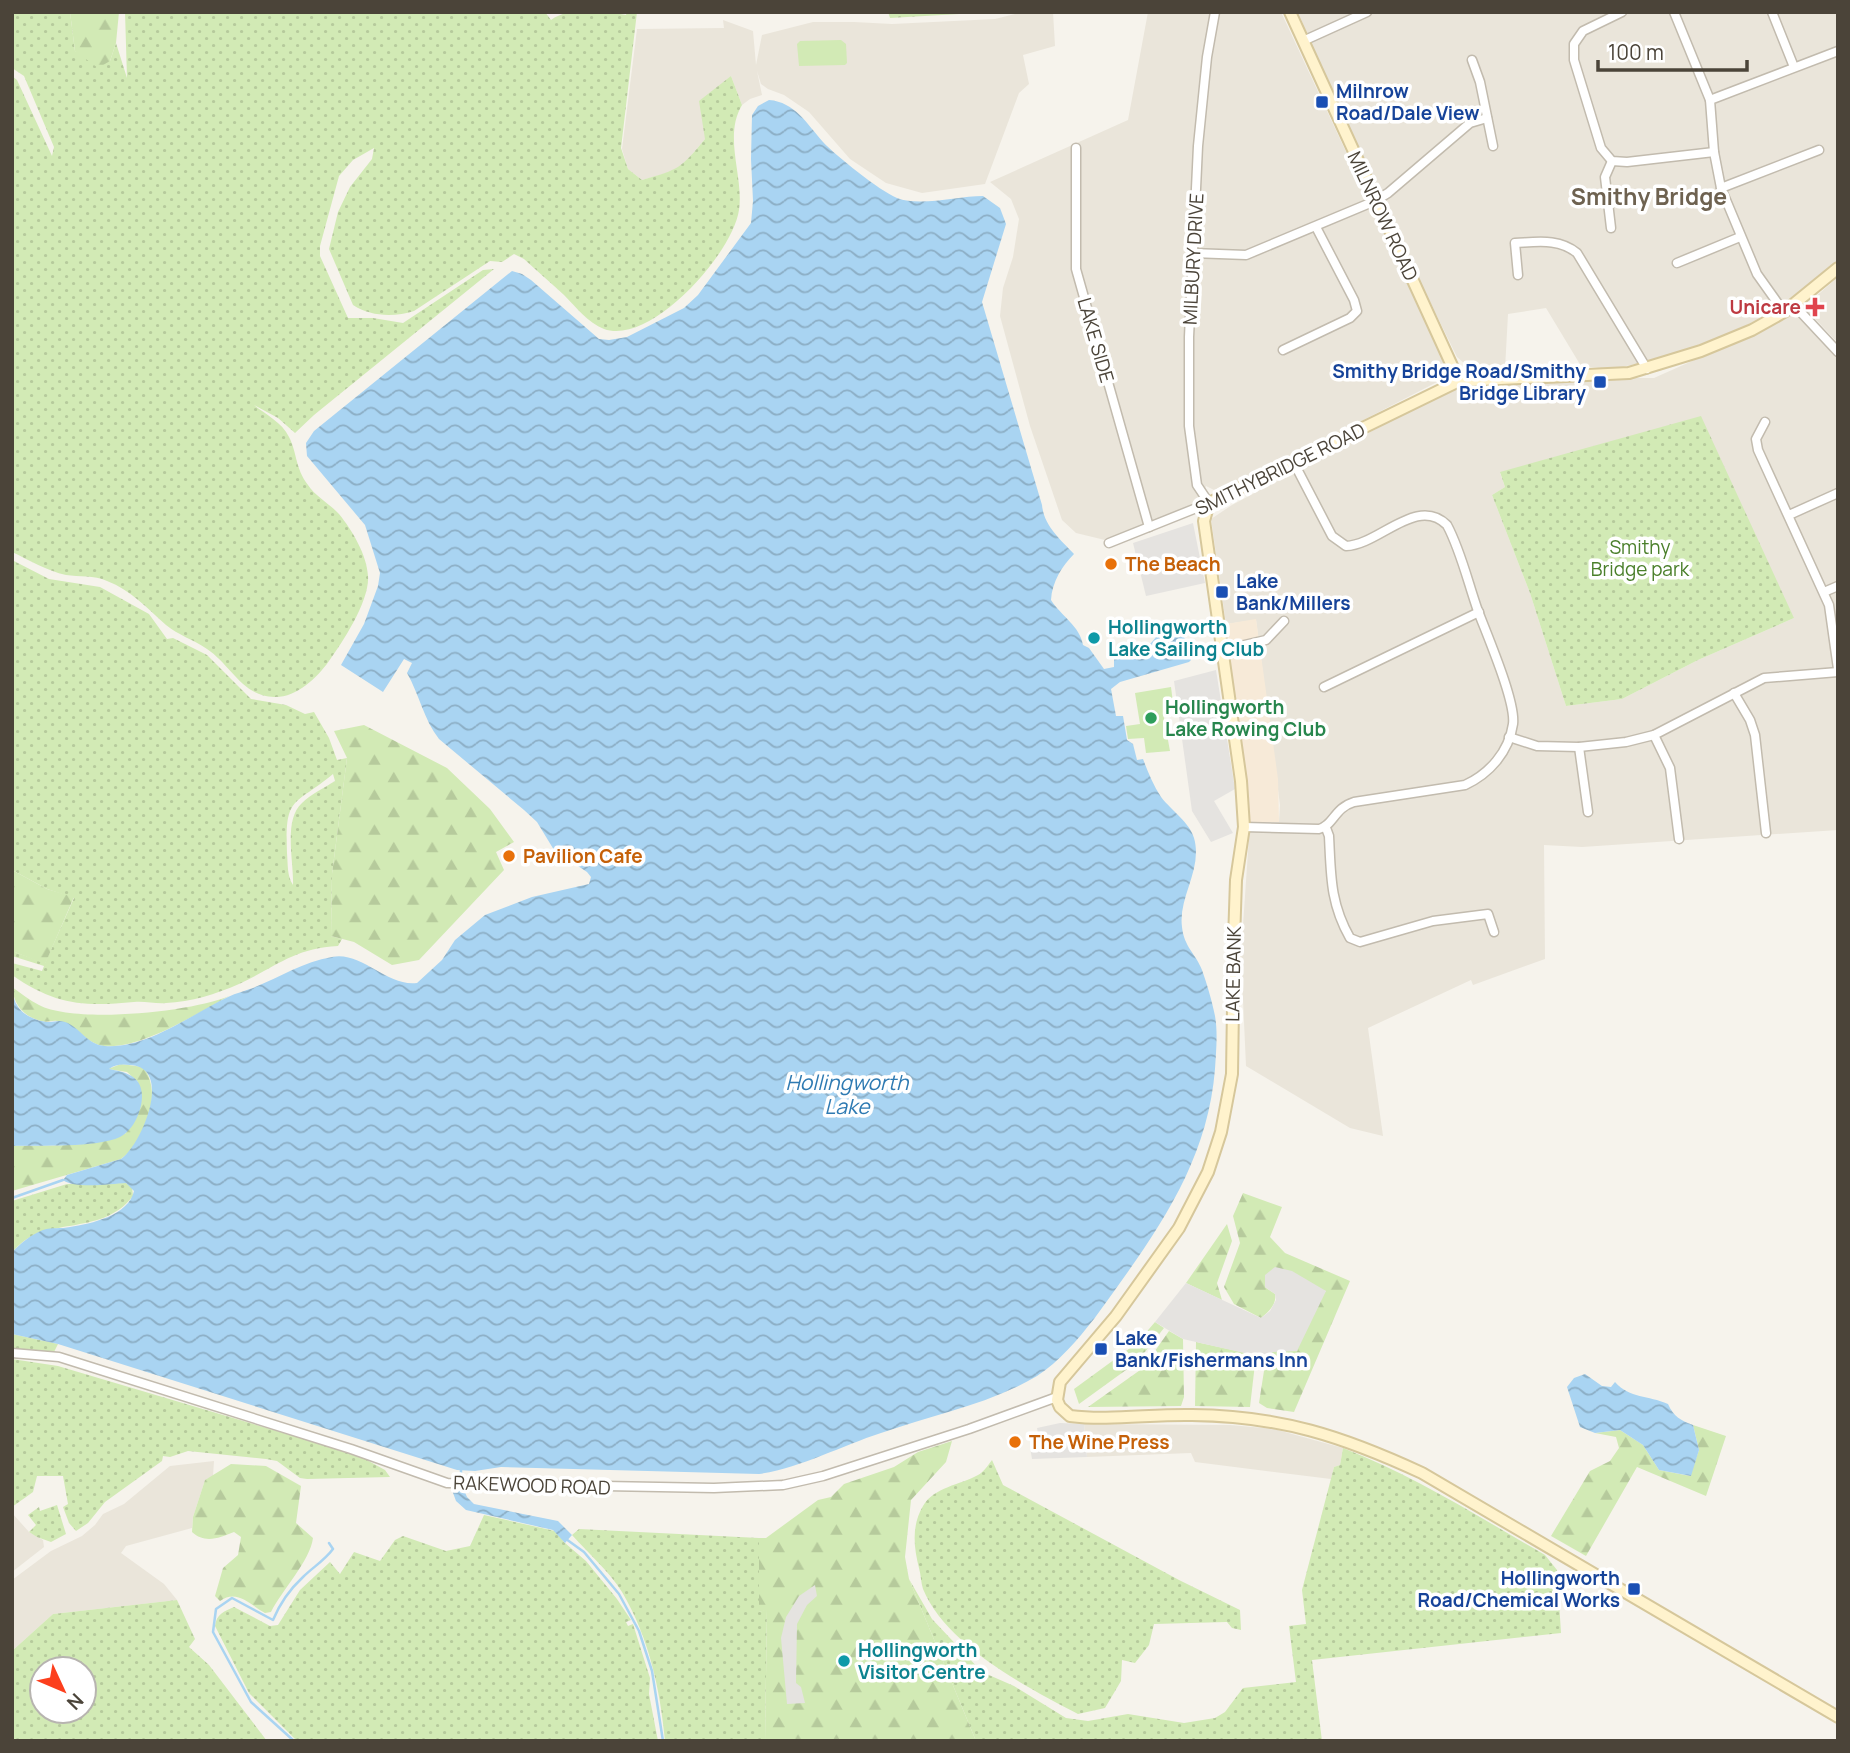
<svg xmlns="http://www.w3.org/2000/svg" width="1850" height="1753" font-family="Manrope,sans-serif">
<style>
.residential{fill:#eae5da;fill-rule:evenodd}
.commercial{fill:#f7ead8}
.green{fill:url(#green-dots);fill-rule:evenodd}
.forest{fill:url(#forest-firs)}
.pitch{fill:#d2eab5}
.parking{fill:#e5e3e0}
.water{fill:url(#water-waves)}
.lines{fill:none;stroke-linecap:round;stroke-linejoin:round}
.stream{stroke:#a9d4f2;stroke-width:2.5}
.street-casing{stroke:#c2bbae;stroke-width:11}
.secondary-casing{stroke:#d6c79b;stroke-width:14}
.street{stroke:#fff;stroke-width:8}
.secondary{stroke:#fff3cd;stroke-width:10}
.transit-dot{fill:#1a4fb4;stroke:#fff;stroke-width:2.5}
.health-dot{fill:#e0444e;stroke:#fff;stroke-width:2.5}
.food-dot{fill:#e8710a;stroke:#fff;stroke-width:2.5}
.culture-dot{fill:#0f9aa8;stroke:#fff;stroke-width:2.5}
.leisure-dot{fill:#2e9e5b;stroke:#fff;stroke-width:2.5}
.labels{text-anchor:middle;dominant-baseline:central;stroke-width:7;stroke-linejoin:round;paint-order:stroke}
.transit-label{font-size:19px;font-weight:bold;fill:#164399;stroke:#fff;text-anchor:start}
.street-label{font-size:19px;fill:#4b4439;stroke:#fff}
.health-label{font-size:19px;font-weight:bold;fill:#be3a42;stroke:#fff;text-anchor:end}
.park-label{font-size:19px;fill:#4a7f2a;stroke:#fff}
.food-label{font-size:19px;font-weight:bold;fill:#c56008;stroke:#fff;text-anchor:start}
.culture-label{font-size:19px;font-weight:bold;fill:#0d838f;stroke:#fff;text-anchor:start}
.leisure-label{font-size:19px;font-weight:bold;fill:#27864d;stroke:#fff;text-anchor:start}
.water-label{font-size:21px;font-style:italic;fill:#2e7ab2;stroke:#fff}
.quarter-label{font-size:23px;font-weight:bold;fill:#6e6250;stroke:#fff}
</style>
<defs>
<pattern id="green-dots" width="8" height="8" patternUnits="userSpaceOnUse" patternTransform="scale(1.75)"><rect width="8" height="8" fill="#d2eab5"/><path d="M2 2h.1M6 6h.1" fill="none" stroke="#b6ca9c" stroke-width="1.8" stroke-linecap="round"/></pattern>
<pattern id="forest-firs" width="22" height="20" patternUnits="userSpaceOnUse" patternTransform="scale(1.75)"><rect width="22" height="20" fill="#d2eab5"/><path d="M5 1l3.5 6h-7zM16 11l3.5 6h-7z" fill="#b6ca9c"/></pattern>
<pattern id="water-waves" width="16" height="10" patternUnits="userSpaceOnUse" patternTransform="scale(1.75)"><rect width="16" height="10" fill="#a9d4f2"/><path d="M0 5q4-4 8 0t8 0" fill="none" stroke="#8caec5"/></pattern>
</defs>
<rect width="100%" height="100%" fill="#f6f3ec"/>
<!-- residential -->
<g class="residential">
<polygon points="1023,12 1053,12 1055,46 1023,55 1029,84 1019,93 985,184 922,193 886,183 850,159 809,112 784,95 768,89 761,84 757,71 762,95 750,99 742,105 731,76 705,139 683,165 674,171 642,180 628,169 622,149 637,29 724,28 723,20 753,31 756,65 762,35 813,22 854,22 892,24 995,19"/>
<polygon points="1148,12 1281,12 1446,367 1439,381 1253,477 1218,492 1206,486 1199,505 1147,530 1105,540 1076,533 1062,520 1030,426 1000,316 1003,288 1013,257 1019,219 1011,199 990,182 1128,120"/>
<polygon points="1298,12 1838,12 1838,261 1788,302 1729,335 1650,361 1612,369 1581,366 1546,308 1508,314 1505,369 1473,371 1457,357 1361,161"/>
<polygon points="1838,277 1838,343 1804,307"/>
<path d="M 1795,313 L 1838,359 L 1838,830 L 1582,847 L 1544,845 L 1545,959 L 1473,985 L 1471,980 L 1368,1028 L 1383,1136 L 1350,1128 L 1246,1066 L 1241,955 L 1250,822 L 1279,822 L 1280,805 L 1256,620 L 1226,624 L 1211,519 L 1232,505 L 1463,383 L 1558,378 L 1654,378 L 1784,320 ZM 1500,473 L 1794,618 L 1698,660 L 1622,699 L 1566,706 L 1530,593 L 1492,495 L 1505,487 Z"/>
<polygon points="1084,1424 1230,1425 1274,1429 1343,1448 1340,1465 1334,1467 1331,1479 1195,1462 1191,1453 1087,1457"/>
<polygon points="214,1461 213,1476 205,1480 193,1517 192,1528 126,1546 121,1553 164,1584 177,1600 53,1614 12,1651 12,1580 51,1551 82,1536 95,1525 103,1514 124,1504 170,1466"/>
<polygon points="12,1513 29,1532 43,1540 44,1547 12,1572"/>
</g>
<!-- commercial -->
<polygon class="commercial" points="1256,619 1278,779 1279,822 1250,822 1229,656 1226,624"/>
<!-- green -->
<g class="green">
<path d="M 12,12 L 70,12 L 75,51 L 110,61 L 116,43 L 127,78 L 125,12 L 545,12 L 551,20 C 570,6 604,12 626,15 L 627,12 L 637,12 L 621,148 L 628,169 L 642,180 C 680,169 680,169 705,139 L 699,101 L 731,76 L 742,105 C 723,137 744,176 739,210 C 733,253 651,346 604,329 C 588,323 576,307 564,295 C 551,283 537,271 524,259 L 514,254 L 502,262 L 490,261 L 414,311 C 395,317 371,317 353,305 L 329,249 L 338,212 L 350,187 L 372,159 L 374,148 L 353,160 L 339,176 L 320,246 L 320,256 L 348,318 L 373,318 L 403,323 L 483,270 L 494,269 L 314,415 L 295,433 L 278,418 L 254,405 C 266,415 282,422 289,437 C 297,452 295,468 308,485 C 316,497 330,504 339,514 C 352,530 367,555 368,576 C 370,600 343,642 329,661 C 317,678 296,698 274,697 C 242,696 231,665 207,649 C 194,640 178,635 166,625 C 148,609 131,590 107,581 C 94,575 79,577 66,575 C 47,571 29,560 12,552 L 12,76 L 17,80 L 52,156 L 54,147 L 24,76 L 12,68 Z"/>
<polygon points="888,12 994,12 890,18"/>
<polygon points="1701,416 1794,618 1698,660 1622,699 1566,706 1530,593 1492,495 1505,487 1500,472"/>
<path d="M 12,560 L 49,579 L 100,587 L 149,614 L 167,639 L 173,638 L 207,655 L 251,699 L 286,705 L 305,714 L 314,712 L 329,738 L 337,760 L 347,758 L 332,874 L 331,936 L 342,939 L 338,946 C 294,948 276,967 239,984 C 216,994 191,1002 166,1003 C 156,1004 145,1001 134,1002 C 84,1007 55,1005 12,975 L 12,963 L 42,971 L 44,966 L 12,956 L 12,951 L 45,963 L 74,898 L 47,889 L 12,870 ZM 333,774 L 335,781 C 324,788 311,794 302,803 C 283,820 294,862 293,885 C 287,876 288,865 287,853 C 285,795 293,807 333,774 Z"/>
<path d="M 126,1183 L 132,1187 L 133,1196 C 100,1239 42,1213 12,1253 L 12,1201 L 67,1184 Z"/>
<polygon points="12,1334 58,1344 53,1354 12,1348"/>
<polygon points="12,1359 58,1366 314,1442 365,1459 385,1470 390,1477 307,1479 300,1478 277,1461 266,1459 188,1451 170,1457 163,1456 162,1461 105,1502 88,1523 76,1531 69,1523 63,1507 68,1504 63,1476 37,1476 33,1492 12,1507"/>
<path d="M 1343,1448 C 1415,1476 1479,1517 1545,1555 L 1557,1570 L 1561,1633 L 1312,1660 L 1322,1741 L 976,1741 L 909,1579 L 932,1619 L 982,1672 L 1014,1686 L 1066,1718 L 1088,1721 L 1128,1714 L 1184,1723 L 1215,1718 L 1225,1712 L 1243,1688 L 1296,1682 L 1289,1626 L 1306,1624 L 1302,1590 L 1334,1467 L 1340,1465 Z"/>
<path d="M 992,1460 L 1003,1485 L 1179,1580 L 1240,1610 L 1241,1630 L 1232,1628 L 1227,1622 L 1154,1624 L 1149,1645 L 1135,1663 L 1122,1660 L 1121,1681 L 1105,1708 L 1078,1714 C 1026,1687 946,1645 923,1589 C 921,1583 921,1575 919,1568 C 914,1548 911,1526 923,1506 C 934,1487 960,1485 978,1475 C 984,1472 988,1465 992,1460 Z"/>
<polygon points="57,1505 66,1534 51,1542 37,1537 29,1532 36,1525 28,1515 39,1507 40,1511"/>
<path d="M 484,1515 L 555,1531 L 565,1543 L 586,1561 L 617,1599 L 631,1620 L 626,1622 L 628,1626 L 633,1624 L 650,1678 L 649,1694 L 658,1741 L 297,1741 L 249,1693 L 215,1626 C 216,1614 225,1611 234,1607 L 270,1626 L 278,1625 L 300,1590 L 330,1562 L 340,1574 L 354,1552 L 380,1561 L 395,1540 L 403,1536 L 446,1551 L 470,1546 Z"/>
<path d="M 579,1529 L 759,1538 L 759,1612 L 767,1609 L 765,1741 L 665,1741 C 660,1688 649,1638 622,1592 C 609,1571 588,1553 572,1535 Z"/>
<path d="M 177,1600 L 195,1639 L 189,1647 L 209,1665 L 267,1741 L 12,1741 L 12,1651 L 53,1614 ZM 42,1669 L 84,1669 L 84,1711 L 42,1711 Z"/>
</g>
<!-- forest -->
<g class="forest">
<polygon points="70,12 119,12 116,43 110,61 98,68 75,51"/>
<polygon points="364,725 447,768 490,809 514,842 496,852 504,870 419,960 392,965 354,942 331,936 332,874 347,758 334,731"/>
<polygon points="12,870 47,889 74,897 45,964 12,951"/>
<path d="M 12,987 C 21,993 29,1000 39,1005 C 75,1024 192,1012 229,996 C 199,1013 139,1050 104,1046 C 85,1044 77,1023 57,1021 C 52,1020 47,1023 41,1021 C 22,1016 14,1004 12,987 Z"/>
<path d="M 121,1064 L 143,1067 C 164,1093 145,1142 121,1159 L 12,1191 L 12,1146 C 42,1145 101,1148 126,1133 L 138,1082 L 127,1072 L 108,1069 Z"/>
<path d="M 1243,1193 L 1282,1207 L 1270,1237 L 1285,1253 L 1350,1281 L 1294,1412 L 1267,1408 L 1259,1403 L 1266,1358 L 1326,1291 L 1265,1275 L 1265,1287 L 1275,1294 C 1277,1305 1268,1312 1261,1318 L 1234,1304 L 1224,1287 L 1240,1243 L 1233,1216 Z"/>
<polygon points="1227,1224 1232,1241 1217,1283 1222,1300 1186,1283"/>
<polygon points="1155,1322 1164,1328 1137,1362 1079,1404 1074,1389 1137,1343"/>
<polygon points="1169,1331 1183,1339 1184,1397 1181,1406 1088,1407 1143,1368"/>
<polygon points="1196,1342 1256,1355 1250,1407 1195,1406"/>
<polygon points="1693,1425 1726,1436 1706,1496 1637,1467 1586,1556 1551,1536 1590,1471 1610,1461 1619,1448 1616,1437 1595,1433 1620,1430 1643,1445 1659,1470 1690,1476 1699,1450"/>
<polygon points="952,1441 946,1462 911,1500 905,1557 909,1579 976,1741 765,1741 767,1610 759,1612 759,1538 766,1538 818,1500 831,1497 844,1484 894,1467 918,1452"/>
<path d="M 231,1464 L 266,1466 L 301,1486 L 296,1523 L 313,1538 C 310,1561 282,1590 271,1612 L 265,1613 C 249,1604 237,1589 220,1601 L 215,1596 L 223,1568 L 238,1555 L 241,1537 L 234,1532 C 219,1538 205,1544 192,1532 L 193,1517 L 205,1480 Z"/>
</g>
<!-- pitch -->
<g class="pitch">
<polygon points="841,40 846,44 847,63 845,65 799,66 797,44 800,41"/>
<polygon points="1171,687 1174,711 1163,713 1170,751 1146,753 1144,738 1128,739 1126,726 1140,724 1135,693"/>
</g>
<!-- parking -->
<g class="parking">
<polygon points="1193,523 1205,583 1146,596 1133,543"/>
<polygon points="1216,670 1235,789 1214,801 1233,833 1211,842 1192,811 1174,681"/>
<polygon points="1275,1267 1292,1271 1326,1291 1297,1351 1273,1352 1266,1358 1183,1339 1155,1322 1186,1283 1261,1318 1270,1311 1276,1300 1275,1294 1265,1287 1265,1275"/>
<polygon points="1060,1423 1084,1424 1087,1457 1032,1459 1030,1447 1040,1444 1037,1428"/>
<polygon points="815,1585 817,1596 807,1605 797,1624 796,1683 801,1687 805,1703 787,1704 781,1638 786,1617 799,1596"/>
</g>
<!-- water -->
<g class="water">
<path d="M 769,100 C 795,102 807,124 823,142 C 835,155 880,191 897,198 C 920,207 958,196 983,196 L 1000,208 L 1006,224 L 982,302 L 1042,505 C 1044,526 1060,539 1074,554 C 1062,566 1052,582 1051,600 C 1061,616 1080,626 1083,645 L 1089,648 L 1104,669 L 1114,667 L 1114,655 L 1119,648 L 1133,644 L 1151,643 L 1158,635 L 1171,632 L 1183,636 L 1186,640 L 1191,660 L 1189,662 L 1120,682 L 1111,689 L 1116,716 L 1123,716 L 1127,740 L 1133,744 L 1137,760 L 1143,759 C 1148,772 1153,785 1161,797 C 1171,810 1190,823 1194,838 C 1203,869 1178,897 1182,927 C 1184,947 1196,954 1202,970 C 1207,984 1212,1001 1215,1016 C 1218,1033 1216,1052 1215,1069 C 1207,1169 1150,1241 1094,1319 C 1078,1339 1059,1362 1037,1376 C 990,1404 932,1415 881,1433 C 841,1446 800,1468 759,1474 L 501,1467 L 475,1471 L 457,1470 L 58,1344 L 12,1334 L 12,1253 C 20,1243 31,1235 43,1230 C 52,1227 61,1229 70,1227 C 91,1224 129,1215 134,1191 L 126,1183 C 111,1184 74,1189 63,1180 L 67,1175 L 121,1159 C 142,1144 174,1067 130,1065 C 122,1064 116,1064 109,1069 C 124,1072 142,1075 142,1096 C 142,1110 134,1130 120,1137 C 96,1148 40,1145 12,1146 L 12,990 C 14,996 14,1001 17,1005 C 22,1015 38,1022 49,1022 C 55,1022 59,1020 65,1022 C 80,1027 87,1045 105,1046 C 147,1049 192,1014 228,997 C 236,993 245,991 253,988 C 280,977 303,962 332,957 C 362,951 387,987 417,983 L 442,960 L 455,940 L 485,915 L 532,897 L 589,884 L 591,877 L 587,872 L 554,850 L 537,822 L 524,810 L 439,739 C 424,720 419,694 407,673 L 412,663 L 404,659 L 383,692 L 341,665 L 364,624 L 378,586 L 380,573 L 365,525 L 307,456 L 306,443 L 314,431 L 512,271 L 522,274 L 531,280 L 599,339 L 609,340 L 627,337 L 684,308 L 698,295 L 751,223 L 753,201 L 751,159 L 752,115 L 758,106 Z"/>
<path d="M 1585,1374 L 1602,1386 L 1611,1387 L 1615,1382 C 1630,1399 1648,1395 1668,1404 C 1674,1417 1680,1420 1693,1425 L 1699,1450 L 1691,1476 L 1659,1470 L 1643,1445 L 1620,1430 L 1595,1433 L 1580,1427 L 1567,1387 L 1574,1378 Z"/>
<polygon points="452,1490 464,1490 467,1497 474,1504 558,1521 572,1535 565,1543 553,1530 466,1510 456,1501"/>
</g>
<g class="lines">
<!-- stream -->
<g class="stream">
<polyline points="12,1198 63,1180"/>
<polyline points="461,1474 461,1470"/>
<polyline points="566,1539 584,1552 619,1594 639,1631 652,1671 663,1741"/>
<path d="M 294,1741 L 251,1702 L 213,1632 L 216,1609 L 232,1598 L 273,1620 C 280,1603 289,1590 303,1577 C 313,1567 324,1561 333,1549 L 329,1543"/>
</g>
<defs>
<g id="street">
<polyline points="1622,12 1583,31 1574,44 1574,60 1601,148 1612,161 1627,162 1714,152"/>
<polyline points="1674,12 1710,100"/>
<polyline points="1772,12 1794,67"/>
<polyline points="1303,41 1367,12"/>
<polyline points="1472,60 1480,82 1493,146"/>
<polyline points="1076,148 1076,269 1149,527"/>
<polyline points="1721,188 1819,150"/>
<polyline points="1611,228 1605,177 1612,161"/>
<polyline points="1192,253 1246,255 1375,201 1388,193 1470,123 1487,118"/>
<polyline points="1677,263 1740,237"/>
<path d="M 1518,275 L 1515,243 C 1537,242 1559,238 1577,253 L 1647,369"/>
<polyline points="1794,305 1838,352"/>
<polyline points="1784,312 1757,274 1721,188 1714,152 1710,100 1838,51"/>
<polyline points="1283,350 1350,318 1357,311 1354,300 1316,227"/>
<polyline points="1765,422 1756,439 1758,450 1829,605 1838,669"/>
<polyline points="1789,515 1838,493"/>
<polyline points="1109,543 1209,503 1197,485 1189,426 1189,337 1198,146 1207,57 1215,12"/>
<polyline points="1824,592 1838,586"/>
<polyline points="1223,650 1266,640 1284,621"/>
<polyline points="1324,687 1479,612"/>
<polyline points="1734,693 1750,720 1755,735 1766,833"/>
<polyline points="1654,735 1670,768 1679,839"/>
<polyline points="1509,737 1537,746 1579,747 1626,742 1654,735 1764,678 1838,672"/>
<polyline points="1579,747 1588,812"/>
<path d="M 1244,827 L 1319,829 C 1334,825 1334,808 1354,802 L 1465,785 C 1489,774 1509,752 1513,724 C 1516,702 1487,635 1478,611 C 1468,583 1461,551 1447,525 C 1417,495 1379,545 1346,546 L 1332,536 L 1294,463"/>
<path d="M 1326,828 L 1329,836 C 1331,875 1330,903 1350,938 L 1360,942 L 1433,921 L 1488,914 L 1494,932"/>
<polyline points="12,1353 59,1357 351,1449 447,1483 714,1488 783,1485 823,1476 969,1429 1057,1397"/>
</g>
<g id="secondary">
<polyline points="1290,12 1459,381"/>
<path d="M 1838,268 L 1784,312 L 1752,330 L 1701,351 L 1629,373 L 1459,381 L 1209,503 L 1204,521 L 1241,781 L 1244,827 L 1236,880 L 1234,940 L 1232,1074 L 1221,1132 L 1208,1172 L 1179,1228 L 1116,1316 L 1060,1382 L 1057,1400 L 1060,1407 L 1070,1416 C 1109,1421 1152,1414 1192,1415 C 1281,1416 1342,1436 1422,1473 L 1838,1717"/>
</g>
</defs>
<!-- street casing -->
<use href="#street" class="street-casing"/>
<!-- secondary casing -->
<use href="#secondary" class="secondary-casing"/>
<!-- street -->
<use href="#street" class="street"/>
<!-- secondary -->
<use href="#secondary" class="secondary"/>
</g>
<!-- markers -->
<g class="transit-dot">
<rect x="1315" y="95" width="14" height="14" rx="3.5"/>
<rect x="1593" y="375" width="14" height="14" rx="3.5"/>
<rect x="1215" y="585" width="14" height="14" rx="3.5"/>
<rect x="1094" y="1342" width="14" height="14" rx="3.5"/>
<rect x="1627" y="1582" width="14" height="14" rx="3.5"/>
</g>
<path class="health-dot" d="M1811.5 296.5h7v7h7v7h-7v7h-7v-7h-7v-7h7z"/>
<g class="food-dot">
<circle cx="1111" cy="564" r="7"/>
<circle cx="509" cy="856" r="7"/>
<circle cx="1015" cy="1442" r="7"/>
</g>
<g class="culture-dot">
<circle cx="1094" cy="638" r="7"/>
<circle cx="844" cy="1661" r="7"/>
</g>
<circle class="leisure-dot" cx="1151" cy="718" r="7"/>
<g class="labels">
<!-- transit labels -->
<g class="transit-label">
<text x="1336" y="91">Milnrow<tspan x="1336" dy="22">Road/Dale View</tspan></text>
<text x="1586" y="371" text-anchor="end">Smithy Bridge Road/Smithy<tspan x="1586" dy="22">Bridge Library</tspan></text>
<text x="1236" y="581">Lake<tspan x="1236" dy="22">Bank/Millers</tspan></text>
<text x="1115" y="1338">Lake<tspan x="1115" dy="22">Bank/Fishermans Inn</tspan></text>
<text x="1620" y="1578" text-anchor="end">Hollingworth<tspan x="1620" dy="22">Road/Chemical Works</tspan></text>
</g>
<!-- street labels -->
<g class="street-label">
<text transform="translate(1383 216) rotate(65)">MILNROW ROAD</text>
<text transform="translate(1193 259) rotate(-87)">MILBURY DRIVE</text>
<text transform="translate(1096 340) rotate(74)">LAKE SIDE</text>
<text transform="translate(1280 469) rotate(-26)">SMITHYBRIDGE ROAD</text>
<text transform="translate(1233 974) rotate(-89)">LAKE BANK</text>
<text transform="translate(532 1485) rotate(2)">RAKEWOOD ROAD</text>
</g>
<!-- health labels -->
<g class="health-label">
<text x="1801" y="307">Unicare</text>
</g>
<!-- park labels -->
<g class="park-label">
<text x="1640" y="547">Smithy<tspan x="1640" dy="22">Bridge park</tspan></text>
</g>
<!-- food labels -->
<g class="food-label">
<text x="1125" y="564">The Beach</text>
<text x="523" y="856">Pavilion Cafe</text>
<text x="1029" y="1442">The Wine Press</text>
</g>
<!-- culture labels -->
<g class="culture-label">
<text x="1108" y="627">Hollingworth<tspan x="1108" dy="22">Lake Sailing Club</tspan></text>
<text x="858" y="1650">Hollingworth<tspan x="858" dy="22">Visitor Centre</tspan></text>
</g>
<!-- leisure labels -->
<g class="leisure-label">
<text x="1165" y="707">Hollingworth<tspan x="1165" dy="22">Lake Rowing Club</tspan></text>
</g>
<!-- water labels -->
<g class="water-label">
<text x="847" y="1082">Hollingworth<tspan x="847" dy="24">Lake</tspan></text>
</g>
<!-- quarter labels -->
<g class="quarter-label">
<text x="1649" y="196">Smithy Bridge</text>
</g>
</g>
<!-- border -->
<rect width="1850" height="1753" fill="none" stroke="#4b4439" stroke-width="28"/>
<!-- north arrow -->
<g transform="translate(63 1690) rotate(134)"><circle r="33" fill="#ffffff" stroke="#b7b4b0" stroke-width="2"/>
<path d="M0-5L12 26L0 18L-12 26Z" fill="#fc3f1d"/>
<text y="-10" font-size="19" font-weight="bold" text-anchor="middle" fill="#4b4439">N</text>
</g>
<!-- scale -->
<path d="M1598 60v10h149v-10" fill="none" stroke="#4b4439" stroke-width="3.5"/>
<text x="1608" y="60" font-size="21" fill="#4b4439" stroke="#ffffff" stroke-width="5" paint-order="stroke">100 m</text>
</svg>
